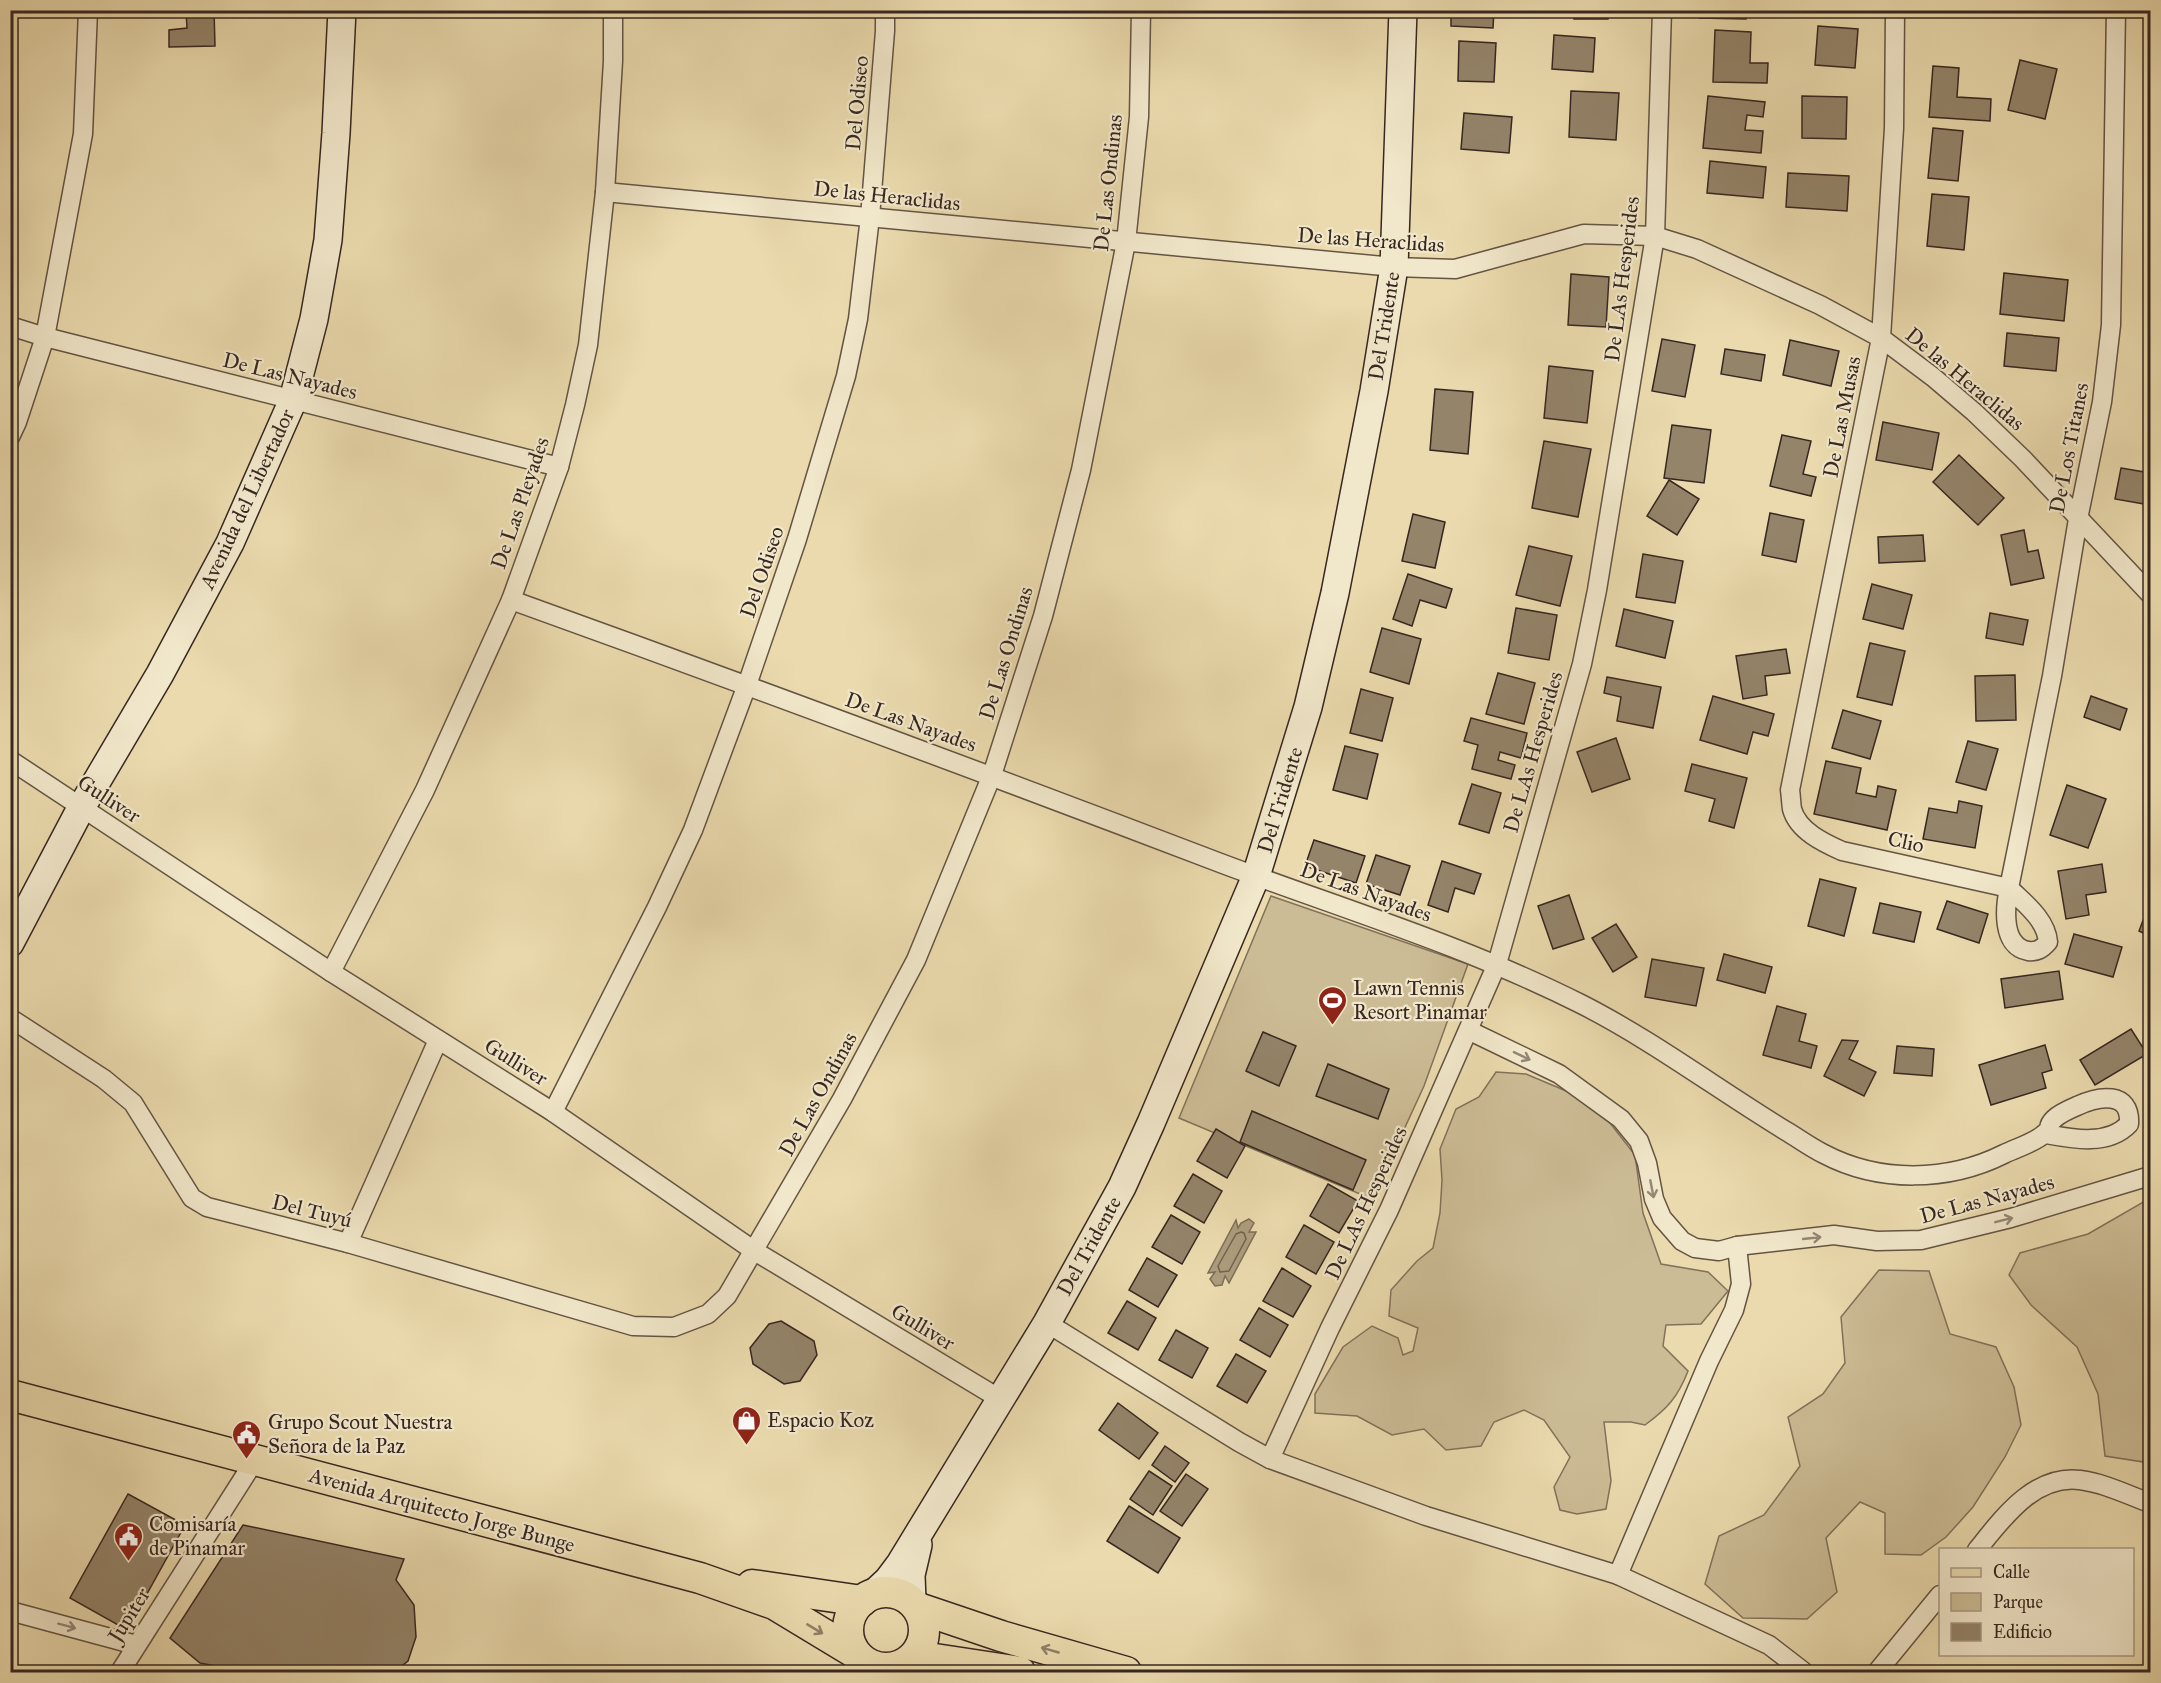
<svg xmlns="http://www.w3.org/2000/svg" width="2161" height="1683" font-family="'IM FELL Great Primer',serif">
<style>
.green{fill:#ccbc95;stroke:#82725b;stroke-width:1.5}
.water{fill:#ad9d7d;stroke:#7e6e58;stroke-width:1.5}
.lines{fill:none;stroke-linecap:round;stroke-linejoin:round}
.shore{stroke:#72624f;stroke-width:1.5}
.building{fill:#94846a;stroke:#372721;stroke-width:1.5}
.street-casing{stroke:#645444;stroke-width:21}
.secondary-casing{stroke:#372721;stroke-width:30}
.primary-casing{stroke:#372721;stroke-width:33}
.street{stroke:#f1e7ca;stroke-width:18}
.secondary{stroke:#f1e7ca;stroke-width:27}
.primary{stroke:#eadaad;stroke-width:30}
.oneway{stroke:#948776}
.oneway2{stroke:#908067}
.labels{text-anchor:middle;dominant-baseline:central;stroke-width:4.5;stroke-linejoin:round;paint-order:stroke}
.street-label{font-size:21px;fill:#372721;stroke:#f1e7ca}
.poi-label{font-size:21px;fill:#372721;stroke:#f1e7ca;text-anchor:start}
</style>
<rect width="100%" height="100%" fill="#eadaad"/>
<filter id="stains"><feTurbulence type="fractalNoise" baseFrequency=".00333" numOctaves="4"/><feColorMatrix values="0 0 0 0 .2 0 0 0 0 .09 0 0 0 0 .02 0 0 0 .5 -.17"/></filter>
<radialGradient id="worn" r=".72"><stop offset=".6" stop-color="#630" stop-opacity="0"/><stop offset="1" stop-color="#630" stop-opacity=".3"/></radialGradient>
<!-- green -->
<g class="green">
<polygon points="1271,896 1468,964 1424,1086 1372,1199 1179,1118"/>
<path d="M 1496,1072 L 1526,1074 L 1571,1093 L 1610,1123 L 1635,1155 L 1643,1213 L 1661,1264 L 1708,1272 L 1728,1291 L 1701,1324 L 1666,1325 L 1663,1346 L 1688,1371 C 1678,1397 1667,1409 1645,1425 L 1631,1422 L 1604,1422 L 1611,1481 L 1606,1509 L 1577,1514 L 1560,1510 L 1554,1487 L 1570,1457 L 1544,1420 L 1524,1410 L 1494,1422 L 1481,1446 L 1446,1450 L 1424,1429 L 1392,1435 L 1357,1416 L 1315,1413 L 1315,1394 L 1343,1347 L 1372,1326 L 1398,1338 L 1403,1355 L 1413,1351 L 1418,1328 L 1389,1316 L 1391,1290 L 1417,1261 L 1433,1248 L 1440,1213 L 1442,1180 L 1440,1149 L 1456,1109 L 1479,1097 Z"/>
<polygon points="2145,1201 2150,1203 2150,1463 2105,1456 2098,1394 2077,1347 2031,1305 2009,1275 2020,1253 2088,1234"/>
<polygon points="1879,1270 1929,1271 1950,1334 1996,1347 2014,1387 2021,1425 2005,1457 1973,1507 1946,1537 1921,1555 1885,1554 1885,1513 1860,1502 1826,1538 1837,1592 1807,1619 1743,1618 1705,1584 1719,1536 1764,1515 1800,1466 1788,1417 1823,1394 1845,1363 1841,1317"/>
</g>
<!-- water -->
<polygon class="water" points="1249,1219 1254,1223 1249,1232 1256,1232 1229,1283 1225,1276 1222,1285 1215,1286 1210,1279 1215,1272 1208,1273 1236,1220 1238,1228 1241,1223"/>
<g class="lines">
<!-- shore -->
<polygon class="shore" points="1241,1232 1244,1233 1246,1239 1229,1271 1220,1272 1218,1266 1236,1234"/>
</g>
<!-- building -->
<g class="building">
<polygon points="214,10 215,46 169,47 169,30 187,28 186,11"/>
<polygon points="1451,10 1494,10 1493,28 1451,26"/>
<polygon points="1574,10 1609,10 1608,19 1574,19"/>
<polygon points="1700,10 1747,10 1746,19 1699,18"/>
<polygon points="1812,10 1857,10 1857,13 1812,12"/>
<polygon points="1818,26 1858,29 1855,68 1815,65"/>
<polygon points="1715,30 1751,32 1750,63 1768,63 1767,83 1713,82"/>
<polygon points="1554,35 1595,38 1593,72 1552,69"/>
<polygon points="1459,41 1496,43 1494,82 1458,81"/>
<polygon points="2020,60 2057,69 2045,119 2008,110"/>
<polygon points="1933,66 1959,68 1957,97 1991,99 1990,121 1929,117"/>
<polygon points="1571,91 1619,93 1616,140 1569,137"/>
<polygon points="1708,96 1765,102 1763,117 1747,115 1745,130 1763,131 1761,153 1703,148"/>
<polygon points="1802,96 1847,97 1846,139 1802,138"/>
<polygon points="1464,113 1512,117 1509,153 1461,149"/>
<polygon points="1933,128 1963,131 1958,181 1928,178"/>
<polygon points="1710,161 1766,167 1763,198 1707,193"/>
<polygon points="1788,173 1849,176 1847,211 1786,207"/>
<polygon points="1932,194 1969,197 1964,250 1927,246"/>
<polygon points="2004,273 2068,280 2064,321 2000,314"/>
<polygon points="1571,274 1609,277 1606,327 1568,325"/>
<polygon points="2007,333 2059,338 2056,371 2004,366"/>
<polygon points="1662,339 1695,345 1685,397 1652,391"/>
<polygon points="1790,340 1839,351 1831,386 1783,375"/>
<polygon points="1725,349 1765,355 1761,381 1721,374"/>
<polygon points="1549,366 1593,371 1587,423 1544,418"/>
<polygon points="1435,389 1473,392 1468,454 1430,450"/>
<polygon points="1883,422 1939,433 1932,470 1876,460"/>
<polygon points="1672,425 1711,430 1704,483 1664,478"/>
<polygon points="1782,435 1811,441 1803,474 1816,477 1811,496 1770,486"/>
<polygon points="1544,441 1591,449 1578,517 1532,508"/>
<polygon points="1959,455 2004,498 1978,525 1933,482"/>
<polygon points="2121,468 2150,473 2150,505 2115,499"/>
<polygon points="1669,480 1699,499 1677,535 1647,516"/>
<polygon points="1770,513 1804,520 1796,562 1762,555"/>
<polygon points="1413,514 1445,522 1435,568 1402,561"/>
<polygon points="2024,530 2028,552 2038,550 2044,578 2011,585 2001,535"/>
<polygon points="1923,535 1925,561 1879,563 1878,537"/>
<polygon points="1529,546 1572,556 1560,606 1516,595"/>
<polygon points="1643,554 1683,561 1675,603 1636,597"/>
<polygon points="1408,574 1452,589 1446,608 1420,600 1412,626 1393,619"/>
<polygon points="1872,584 1912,595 1903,629 1863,619"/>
<polygon points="1516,608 1557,615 1549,660 1508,653"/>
<polygon points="1624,609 1673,621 1665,658 1616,646"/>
<polygon points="1990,613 2028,620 2023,645 1986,638"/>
<polygon points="1382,628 1421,639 1409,684 1370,672"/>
<polygon points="1870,643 1905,651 1892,705 1857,697"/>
<polygon points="1786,649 1790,673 1765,676 1767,695 1743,699 1736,656"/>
<polygon points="2148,662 2150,663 2150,685 2144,683"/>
<polygon points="1498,673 1535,683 1524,724 1486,714"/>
<polygon points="2015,675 2016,720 1976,721 1975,676"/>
<polygon points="1607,677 1661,687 1653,728 1617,721 1621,697 1604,693"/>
<polygon points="1361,689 1393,698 1382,741 1350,733"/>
<polygon points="1713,696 1774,714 1768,736 1753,732 1747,754 1700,740"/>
<polygon points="2091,696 2127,709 2120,730 2084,717"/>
<polygon points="1843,710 1881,721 1870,759 1832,748"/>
<polygon points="1471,718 1527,733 1521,758 1500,752 1498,760 1515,765 1511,779 1472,769 1478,745 1464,741"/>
<polygon points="1616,738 1630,779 1592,792 1577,752"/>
<polygon points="1968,741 1998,749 1986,790 1956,782"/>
<polygon points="1345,746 1378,754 1367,799 1333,790"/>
<polygon points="1826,761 1861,768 1856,793 1876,797 1878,786 1896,790 1887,830 1814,814"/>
<polygon points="1692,764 1747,778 1734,828 1709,821 1715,799 1685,791"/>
<polygon points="1472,784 1501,793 1489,833 1459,824"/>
<polygon points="2067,785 2106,799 2088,848 2050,835"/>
<polygon points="1959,801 1982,806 1975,848 1923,839 1929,808 1957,813"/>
<polygon points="1314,840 1365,856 1356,883 1305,866"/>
<polygon points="1376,855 1410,866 1400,895 1366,884"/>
<polygon points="1442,861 1481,874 1474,894 1455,888 1448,912 1428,905"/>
<polygon points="2102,864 2106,892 2086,895 2089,915 2066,919 2058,871"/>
<polygon points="1820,879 1856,888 1844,936 1808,926"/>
<polygon points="1569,895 1584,939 1553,949 1538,906"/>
<polygon points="1947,901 1988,914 1979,943 1937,929"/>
<polygon points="1880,903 1921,912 1914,942 1873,933"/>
<polygon points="2145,915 2150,917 2150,936 2139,931"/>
<polygon points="1616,924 1637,957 1613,972 1592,938"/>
<polygon points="2074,934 2122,947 2113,977 2065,964"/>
<polygon points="1724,954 1772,967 1765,993 1717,980"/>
<polygon points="1652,959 1704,968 1696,1006 1645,997"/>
<polygon points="2059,971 2063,999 2005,1008 2001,979"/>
<polygon points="1777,1006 1806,1014 1799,1041 1817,1046 1811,1068 1763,1055"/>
<polygon points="2131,1029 2147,1054 2095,1085 2080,1060"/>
<polygon points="1263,1032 1296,1046 1279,1086 1246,1071"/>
<polygon points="1842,1040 1858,1041 1849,1059 1876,1072 1864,1096 1824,1076"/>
<polygon points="2045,1045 2052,1070 2042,1073 2046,1088 1991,1105 1979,1065"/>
<polygon points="1897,1046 1934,1049 1932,1076 1894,1073"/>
<polygon points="1328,1064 1389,1089 1378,1119 1316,1096"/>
<polygon points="1252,1111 1366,1160 1353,1190 1240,1142"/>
<polygon points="1216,1129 1245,1146 1227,1178 1197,1161"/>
<polygon points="1193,1174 1222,1191 1204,1223 1174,1206"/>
<polygon points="1328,1184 1358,1201 1339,1233 1310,1216"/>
<polygon points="1171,1215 1200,1232 1182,1264 1152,1247"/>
<polygon points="1304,1225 1334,1242 1316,1274 1286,1257"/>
<polygon points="1147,1258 1177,1275 1158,1307 1129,1290"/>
<polygon points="1282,1268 1311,1286 1293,1317 1263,1301"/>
<polygon points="1127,1301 1156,1318 1138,1350 1108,1333"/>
<polygon points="1259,1308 1288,1325 1270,1357 1240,1340"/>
<polygon points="781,1321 814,1341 817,1355 800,1381 784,1384 753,1364 750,1348 769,1324"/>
<polygon points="1176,1330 1208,1348 1192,1378 1159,1360"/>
<polygon points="1236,1354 1266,1371 1247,1403 1217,1386"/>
<polygon points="1118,1403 1158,1433 1139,1459 1099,1430"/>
<polygon points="1165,1446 1189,1463 1175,1482 1152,1465"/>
<polygon points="1149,1471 1172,1486 1153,1515 1130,1499"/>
<polygon points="1186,1474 1208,1489 1182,1526 1160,1511"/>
<polygon points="128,1494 185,1525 127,1630 70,1598"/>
<polygon points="1129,1506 1180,1538 1158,1573 1107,1541"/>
<polygon points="243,1525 404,1559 396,1580 414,1605 416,1637 408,1661 394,1672 247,1672 200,1663 170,1638"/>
</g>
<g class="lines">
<defs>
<g id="street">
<path d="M 1895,10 L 1894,128 L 1881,338 L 1790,790 C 1791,796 1791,803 1792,809 C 1798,831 1824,843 1842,851 L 2009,888"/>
<polyline points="605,192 1394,267 1455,269 1584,234 1655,236 1697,249 1820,305 1881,338 1933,377 1974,412 2023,459 2150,594"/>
<polyline points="10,326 45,337 559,467"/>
<polyline points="10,437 17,422 45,337 83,134 88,10"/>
<path d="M 511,600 C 750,686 987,774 1223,864 C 1343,909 1466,946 1581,1004 C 1652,1040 1717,1089 1786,1131 C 1798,1138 1810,1147 1824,1154 C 1879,1183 1948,1182 2004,1154 C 2016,1148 2034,1143 2044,1134 C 2054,1126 2045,1128 2054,1119 C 2059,1114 2070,1109 2077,1106 C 2098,1096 2131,1090 2129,1124 C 2108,1146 2073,1139 2046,1134"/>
<polyline points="10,760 331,972 553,1112 753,1250 1000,1399"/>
<path d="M 2009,888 C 2024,903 2046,919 2048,942 C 2042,949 2037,952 2028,951 C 2001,946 2005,907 2009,888 L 2052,676 L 2078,519 L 2102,402 L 2111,325 L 2116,10"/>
<polyline points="331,972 425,790 511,600 559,467 575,405 588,345 605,192 613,61 613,10"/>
<polyline points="10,1018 104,1079 133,1103 192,1198 207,1207 348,1243 633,1326 674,1327 708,1314 727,1296 842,1099 916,960 992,775 1043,616 1081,470 1126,242 1139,117 1141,10"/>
<polyline points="1470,1031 1559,1074 1621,1119 1639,1141 1647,1163 1654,1199 1662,1218 1682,1241 1695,1248 1719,1251 1737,1246 1834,1235 1877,1241 1921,1240 2011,1218 2150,1176"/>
<polyline points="553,1112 657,907 693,830 747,685 797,539 846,376 858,319 870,217 885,31 885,10"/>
<polyline points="348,1243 438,1040"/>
<polyline points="1047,1323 1239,1442 1270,1459 1426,1516 1618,1575 1769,1645 1804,1672"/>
<polyline points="1270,1459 1330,1328 1389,1210 1497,964 1582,664 1597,590 1655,236 1662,10"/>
<path d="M 1977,1550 C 2002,1519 2034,1474 2080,1480 C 2104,1483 2128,1495 2150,1503"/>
<polyline points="1618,1575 1709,1361 1734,1310 1741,1284 1737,1246"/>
<polyline points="10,1611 136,1645"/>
<polyline points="120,1672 255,1460"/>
<polyline points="879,1672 885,1668"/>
<polyline points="1877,1672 1940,1595"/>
</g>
<g id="secondary">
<polyline points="10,943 81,808 160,674 230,543 293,400 314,319 328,240 336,133 342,10"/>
<polyline points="873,1594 888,1580 900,1564 1047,1323 1122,1187 1151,1123 1256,876 1308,707 1335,593 1374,391 1394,267 1403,10"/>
<polyline points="912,1602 911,1575 918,1545"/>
</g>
<g id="primary">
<polyline points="10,1395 700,1578 774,1604 855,1653"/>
<polyline points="752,1585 862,1601"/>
<circle cx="886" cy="1630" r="38"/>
<polyline points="918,1608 1001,1636 1126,1672"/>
<polyline points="915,1656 1020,1672"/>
</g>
</defs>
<!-- street casing -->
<use href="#street" class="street-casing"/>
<!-- secondary casing -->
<use href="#secondary" class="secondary-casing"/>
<!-- primary casing -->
<use href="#primary" class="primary-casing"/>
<!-- street -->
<use href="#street" class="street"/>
<!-- secondary -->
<use href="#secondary" class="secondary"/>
<!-- primary -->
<use href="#primary" class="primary"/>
</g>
<!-- one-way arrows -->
<defs><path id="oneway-shaft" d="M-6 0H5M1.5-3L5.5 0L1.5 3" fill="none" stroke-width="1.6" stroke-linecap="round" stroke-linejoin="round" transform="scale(1.5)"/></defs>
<g class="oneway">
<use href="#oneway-shaft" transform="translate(1522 1056) rotate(26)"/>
<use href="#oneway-shaft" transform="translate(1652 1189) rotate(79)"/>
<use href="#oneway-shaft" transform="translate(2004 1220) rotate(-14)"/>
<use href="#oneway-shaft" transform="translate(1812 1238) rotate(-6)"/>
<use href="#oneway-shaft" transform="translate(67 1626) rotate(15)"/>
</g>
<g class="oneway2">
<use href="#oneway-shaft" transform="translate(815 1629) rotate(31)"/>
<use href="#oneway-shaft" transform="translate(1050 1650) rotate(-164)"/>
</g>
<!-- icons -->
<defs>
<symbol id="stadium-pin" viewBox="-11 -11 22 30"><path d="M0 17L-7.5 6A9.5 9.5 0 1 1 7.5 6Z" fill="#8f2418" stroke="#f1e7ca"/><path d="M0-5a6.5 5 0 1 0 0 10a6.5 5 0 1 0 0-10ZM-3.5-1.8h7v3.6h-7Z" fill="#fff"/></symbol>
<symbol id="shop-pin" viewBox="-11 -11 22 30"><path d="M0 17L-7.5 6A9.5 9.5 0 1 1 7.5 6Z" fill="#8f2418" stroke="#f1e7ca"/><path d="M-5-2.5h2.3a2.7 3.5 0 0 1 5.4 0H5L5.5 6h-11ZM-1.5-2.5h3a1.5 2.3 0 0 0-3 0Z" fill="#fff"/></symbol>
<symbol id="civic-pin" viewBox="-11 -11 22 30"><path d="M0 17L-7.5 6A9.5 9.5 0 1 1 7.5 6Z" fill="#8f2418" stroke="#f1e7ca"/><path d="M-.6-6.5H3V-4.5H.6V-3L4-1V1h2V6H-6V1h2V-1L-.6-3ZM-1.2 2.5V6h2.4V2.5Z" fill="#fff"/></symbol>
</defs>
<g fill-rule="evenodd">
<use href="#stadium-pin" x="1316" y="984" width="33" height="45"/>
<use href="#shop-pin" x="730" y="1404" width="33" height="45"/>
<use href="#civic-pin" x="230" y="1418" width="33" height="45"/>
<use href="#civic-pin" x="112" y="1520" width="33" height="45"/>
</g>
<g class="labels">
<!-- street labels -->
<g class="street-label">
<text transform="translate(857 103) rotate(-85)">Del Odiseo</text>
<text transform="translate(1108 183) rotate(-84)">De Las Ondinas</text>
<text transform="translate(887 196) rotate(6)">De las Heraclidas</text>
<text transform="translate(1371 240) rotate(4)">De las Heraclidas</text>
<text transform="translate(1622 279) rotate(-83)">De LAs Hesperides</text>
<text transform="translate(1384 326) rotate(-81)">Del Tridente</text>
<text transform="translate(290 376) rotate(14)">De Las Nayades</text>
<text transform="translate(1965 379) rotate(40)">De las Heraclidas</text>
<text transform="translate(1842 417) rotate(-79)">De Las Musas</text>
<text transform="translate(2069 448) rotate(-79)">De Los Titanes</text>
<text transform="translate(247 499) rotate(-65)">Avenida del Libertador</text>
<text transform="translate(520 503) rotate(-71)">De Las Pleyades</text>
<text transform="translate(762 572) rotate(-71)">Del Odiseo</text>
<text transform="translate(1006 653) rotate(-73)">De Las Ondinas</text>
<text transform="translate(911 722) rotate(20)">De Las Nayades</text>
<text transform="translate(1533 752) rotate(-74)">De LAs Hesperides</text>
<text transform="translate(109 799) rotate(33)">Gulliver</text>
<text transform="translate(1280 800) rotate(-73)">Del Tridente</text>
<text transform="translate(1906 842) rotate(12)">Clio</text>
<text transform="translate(1366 892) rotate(20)">De Las Nayades</text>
<text transform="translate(516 1062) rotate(32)">Gulliver</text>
<text transform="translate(818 1094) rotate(-61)">De Las Ondinas</text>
<text transform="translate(1987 1199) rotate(-15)">De Las Nayades</text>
<text transform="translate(1366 1203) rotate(-65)">De LAs Hesperides</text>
<text transform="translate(312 1211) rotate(14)">Del Tuyú</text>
<text transform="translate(1089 1246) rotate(-61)">Del Tridente</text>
<text transform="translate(923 1327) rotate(31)">Gulliver</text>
<text transform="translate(442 1510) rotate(15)">Avenida Arquitecto Jorge Bunge</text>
<text transform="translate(129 1615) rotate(-58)">Jupiter</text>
</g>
<!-- poi labels -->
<g class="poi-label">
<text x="1353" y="988">Lawn Tennis<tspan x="1353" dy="24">Resort Pinamar</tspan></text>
<text x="767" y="1420">Espacio Koz</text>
<text x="268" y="1422">Grupo Scout Nuestra<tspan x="268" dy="24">Señora de la Paz</tspan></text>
<text x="149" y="1524">Comisaría<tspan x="149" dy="24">de Pinamar</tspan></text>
</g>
</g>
<!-- margin -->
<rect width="2161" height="1683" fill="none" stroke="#eadaad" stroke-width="36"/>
<rect x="12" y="12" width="2137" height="1659" fill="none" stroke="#372721" stroke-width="3"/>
<rect x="18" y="18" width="2125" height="1647" fill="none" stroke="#372721" stroke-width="1.5"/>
<!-- legend -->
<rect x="1939" y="1548" width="195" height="108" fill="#f1e7ca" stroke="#a79a86" stroke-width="1.5"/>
<rect x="1951" y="1568" width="30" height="9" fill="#eadaad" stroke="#a79a86" stroke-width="1.5"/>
<text x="1993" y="1578" font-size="18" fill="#372721">Calle</text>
<rect x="1951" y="1593" width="30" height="18" fill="#ccbc95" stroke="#a79a86" stroke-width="1.5"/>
<text x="1993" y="1608" font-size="18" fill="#372721">Parque</text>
<rect x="1951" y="1623" width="30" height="18" fill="#94846a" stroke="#a79a86" stroke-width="1.5"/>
<text x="1993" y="1638" font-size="18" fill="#372721">Edificio</text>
<rect width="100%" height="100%" filter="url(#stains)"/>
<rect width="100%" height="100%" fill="url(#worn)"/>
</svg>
